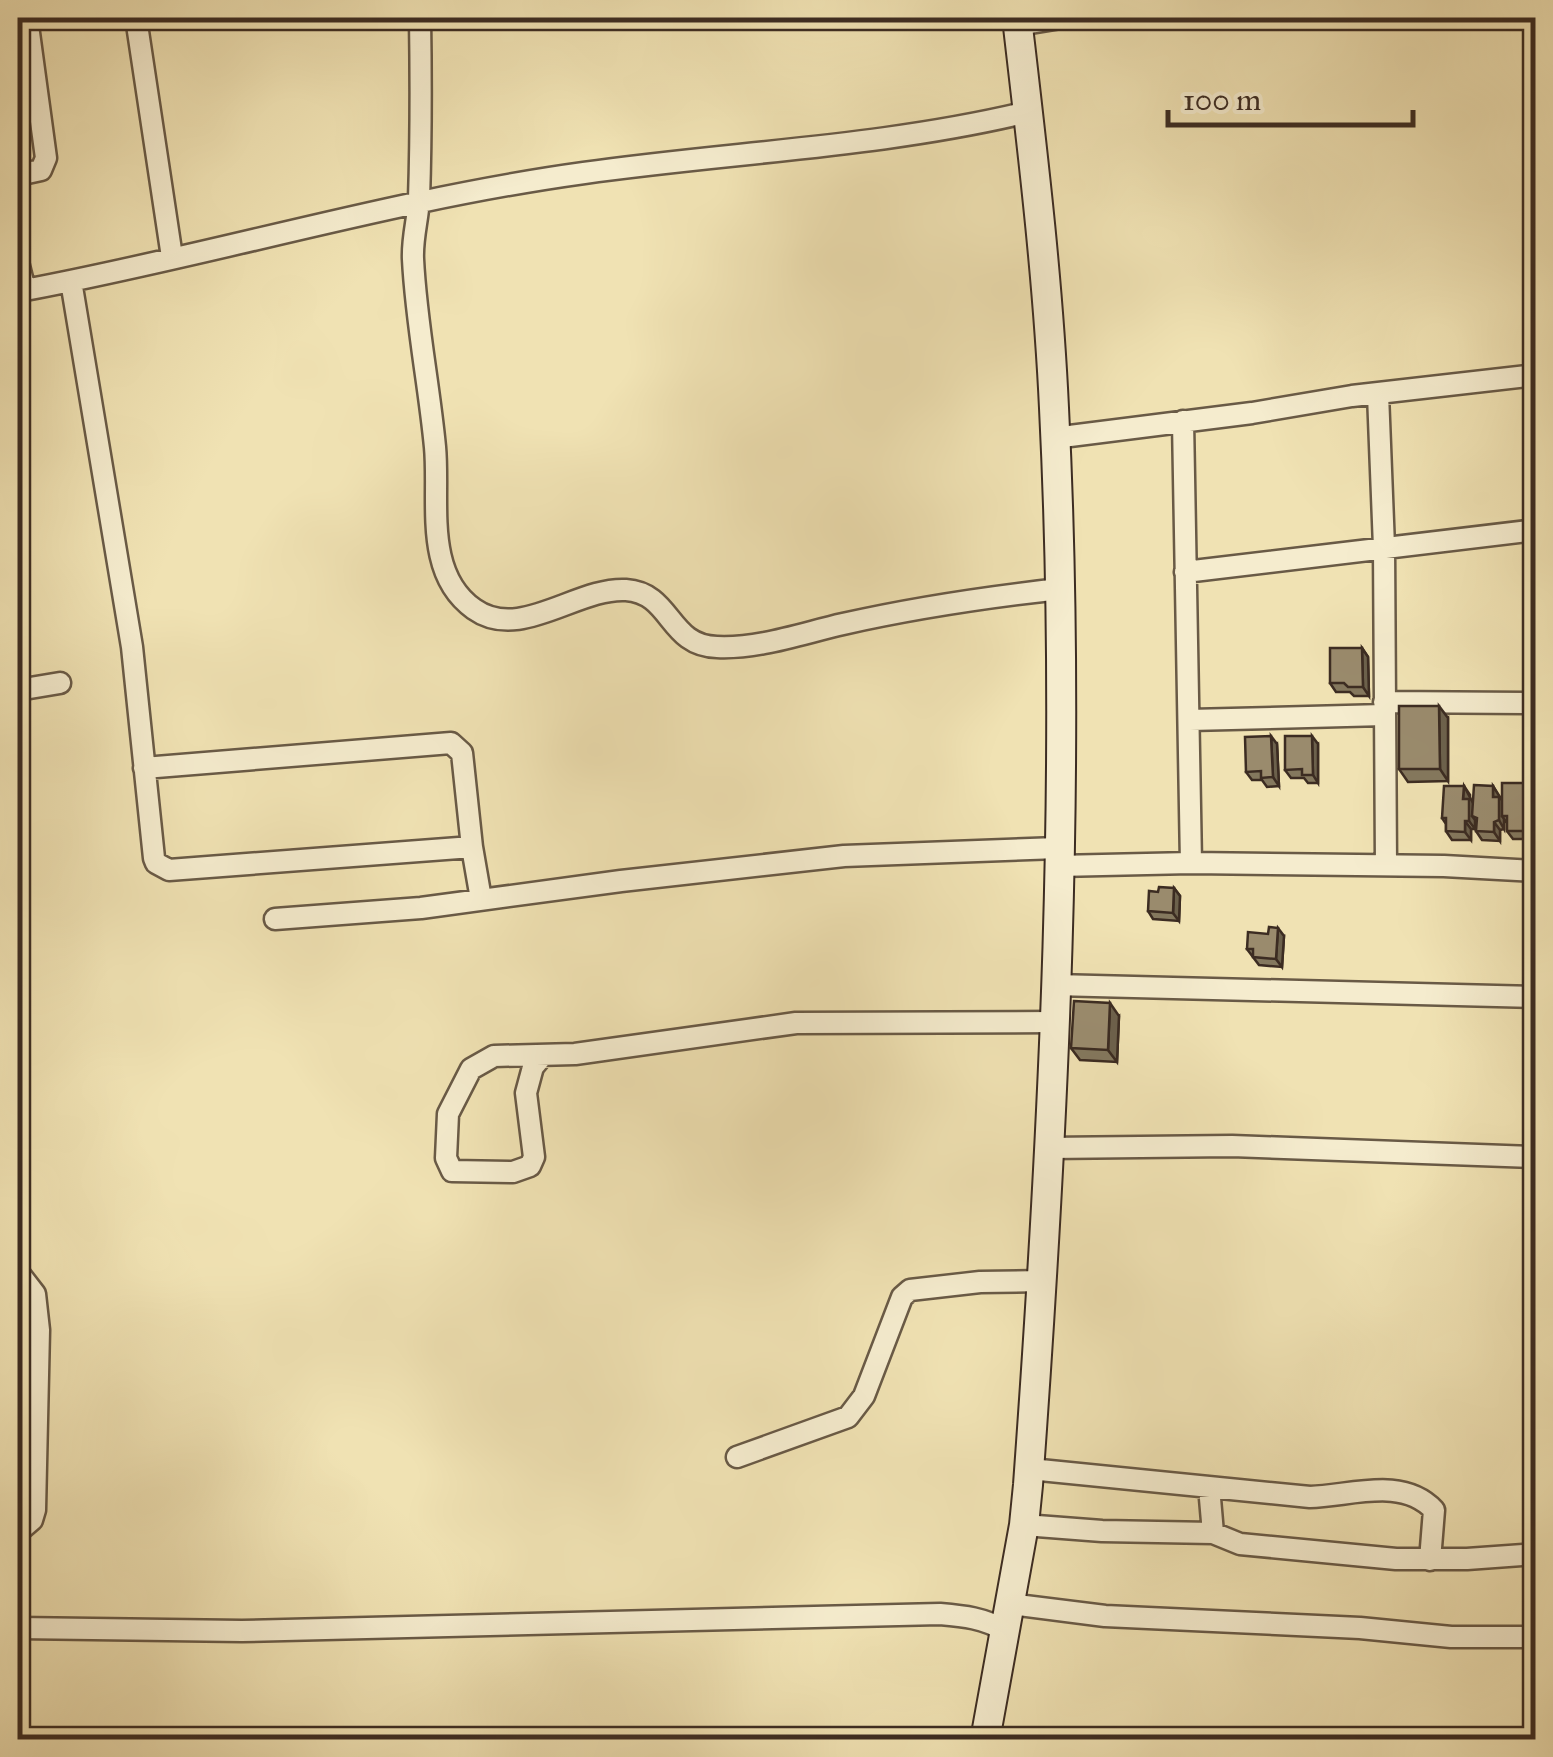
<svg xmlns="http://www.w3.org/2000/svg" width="1553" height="1757" font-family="'IM FELL Great Primer',serif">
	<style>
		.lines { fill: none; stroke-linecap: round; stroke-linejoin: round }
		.minor-casing { stroke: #695a46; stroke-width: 25 }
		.secondary-casing { stroke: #3c2c22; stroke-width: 32 }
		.minor { stroke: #f5ecce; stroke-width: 20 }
		.secondary { stroke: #f5ecce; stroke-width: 28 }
		.wall { fill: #84785e; stroke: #3c2c22; stroke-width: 2.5 }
		.shaded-wall { fill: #6c614c; stroke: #3c2c22; stroke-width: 2.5 }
		.building { fill: #9a8b6d; stroke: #3c2c22; stroke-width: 2.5 }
	</style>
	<rect width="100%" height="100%" fill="#f0e2b3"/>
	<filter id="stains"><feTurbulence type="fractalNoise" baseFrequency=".002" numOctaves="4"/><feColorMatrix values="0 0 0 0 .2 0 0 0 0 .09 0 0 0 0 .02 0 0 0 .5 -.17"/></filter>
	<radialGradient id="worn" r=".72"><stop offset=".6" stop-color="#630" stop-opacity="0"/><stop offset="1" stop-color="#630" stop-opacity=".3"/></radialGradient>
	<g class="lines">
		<defs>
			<path id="minor" d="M 136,18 L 172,257
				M 420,18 C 421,78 421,139 419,199 C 418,219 412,238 413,259 C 416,322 429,384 435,447 C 440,500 423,573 474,609 C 520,642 577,587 626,590 C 672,593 668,646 717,647 C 759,649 803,633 843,624 C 914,608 988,597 1060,589
				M 1018,25 L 1061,18
				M 18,175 L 41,170 L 46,158 L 27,18
				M 18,262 L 25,290 C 212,255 395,199 584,173 C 732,152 883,147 1028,112
				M 71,281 L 132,647 L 154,858 L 156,863 L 169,870 L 472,847 L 462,753 L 451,743 L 144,768
				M 1378,394 L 1384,547 L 1386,865
				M 1183,421 L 1191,863
				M 1054,438 L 1252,413 L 1352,396 L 1536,375
				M 1185,572 L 1536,530
				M 18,690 L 60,683
				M 1384,702 L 1536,703
				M 1190,720 L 1384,715
				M 472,847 L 481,899
				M 1058,866 L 1191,863 L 1444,866 L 1536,871
				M 275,919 L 421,908 L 621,881 L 844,856 L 1058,848
				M 1055,985 L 1536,997
				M 543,1055 L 533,1067 L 526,1093 L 534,1157 L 530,1166 L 513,1172 L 452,1171 L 446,1158 L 448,1114 L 471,1069 L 494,1056 L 575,1054 L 796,1023 L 1054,1022
				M 1049,1148 L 1232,1146 L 1536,1157
				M 18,1272 L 35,1294 L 39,1330 L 35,1510 L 32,1520 L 18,1532
				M 737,1457 L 848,1417 L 864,1396 L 902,1297 L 910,1290 L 980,1282 L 1042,1281
				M 1030,1469 L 1310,1497 C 1350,1496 1402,1476 1434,1510 L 1430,1560
				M 1209,1487 L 1213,1533
				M 1024,1525 L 1102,1531 L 1213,1533 L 1240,1544 L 1396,1559 L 1467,1559 L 1536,1554
				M 1010,1604 L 1105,1616 L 1360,1628 L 1451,1637 L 1536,1637
				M 18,1628 L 242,1631 L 940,1614 C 963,1616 985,1618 1005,1631"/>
			<path id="secondary" d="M 985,1740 L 1024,1525 L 1028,1485 C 1054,1127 1072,767 1054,408 C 1048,278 1032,147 1017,18"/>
		</defs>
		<!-- minor casing -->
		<use href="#minor" class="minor-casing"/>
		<!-- secondary casing -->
		<use href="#secondary" class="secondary-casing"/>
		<!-- minor -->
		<use href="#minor" class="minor"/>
		<!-- secondary -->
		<use href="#secondary" class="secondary"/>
	</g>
	<!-- wall -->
	<path class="wall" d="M 1362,648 L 1368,657 L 1369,696 L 1354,696 L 1350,692 L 1336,692 L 1330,683 Z
		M 1448,718 L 1448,781 L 1408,782 L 1399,769 Z
		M 1277,744 L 1279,786 L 1267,787 L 1262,780 L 1252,780 L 1246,772 Z
		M 1318,744 L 1318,783 L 1308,783 L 1304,778 L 1291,778 L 1285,770 Z
		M 1464,786 L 1470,795 L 1470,799 L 1473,804 L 1493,786 L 1502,802 L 1531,791 L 1531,798 L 1535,804 L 1535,830 L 1531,830 L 1531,839 L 1513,839 L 1507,831 L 1507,823 L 1504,819 L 1504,829 L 1500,830 L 1500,841 L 1482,840 L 1476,831 L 1476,822 L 1475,820 L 1475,829 L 1471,829 L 1471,840 L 1452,840 L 1446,831 L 1446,824 L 1442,818 Z
		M 1174,888 L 1180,896 L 1179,921 L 1153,919 L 1148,911 L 1158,892 Z
		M 1284,936 L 1282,967 L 1259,965 L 1247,949 Z
		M 1119,1016 L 1117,1062 L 1080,1060 L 1071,1048 Z"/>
	<!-- shaded-wall -->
	<path class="shaded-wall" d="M 1362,648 L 1368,657 L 1369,696 L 1363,687 Z
		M 1439,706 L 1448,718 L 1448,781 L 1440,769 Z
		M 1271,736 L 1277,744 L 1279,786 L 1273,777 Z
		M 1312,736 L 1318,744 L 1318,783 L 1313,775 Z
		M 1525,783 L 1531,791 L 1531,798 L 1535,804 L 1535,830 L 1529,822 L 1525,796 Z
		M 1464,786 L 1475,807 L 1472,816 L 1475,820 L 1475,829 L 1469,821 L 1463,799 Z
		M 1493,786 L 1505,805 L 1502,816 L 1504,819 L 1504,829 L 1499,820 L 1493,797 Z
		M 1465,821 L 1471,829 L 1471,840 L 1465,832 Z
		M 1494,822 L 1500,830 L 1500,841 L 1494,832 Z
		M 1525,822 L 1531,830 L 1531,839 L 1526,831 Z
		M 1174,888 L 1180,896 L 1179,921 L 1173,913 Z
		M 1278,928 L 1284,936 L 1282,967 L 1276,959 Z
		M 1110,1003 L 1119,1016 L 1117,1062 L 1108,1050 Z"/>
	<!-- building -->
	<path class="building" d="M 1330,648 L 1362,648 L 1363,687 L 1348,687 L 1344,683 L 1330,683 Z
		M 1399,706 L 1439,706 L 1440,769 L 1399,769 Z
		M 1271,736 L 1273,777 L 1261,778 L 1261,771 L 1246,772 L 1245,737 Z
		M 1285,736 L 1312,736 L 1313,775 L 1302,775 L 1302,769 L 1285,770 Z
		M 1502,783 L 1525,783 L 1525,796 L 1529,796 L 1529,822 L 1525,822 L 1526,831 L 1507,831 L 1507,816 L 1502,816 Z
		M 1474,785 L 1493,786 L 1493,797 L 1499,797 L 1499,820 L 1494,822 L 1494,832 L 1476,831 L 1477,818 L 1472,816 Z
		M 1444,786 L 1464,786 L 1463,799 L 1469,799 L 1469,821 L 1465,821 L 1465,832 L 1446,831 L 1446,818 L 1442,818 Z
		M 1159,887 L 1174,888 L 1173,913 L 1148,911 L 1149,891 L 1158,892 Z
		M 1269,927 L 1278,928 L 1276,959 L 1253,957 L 1253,949 L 1247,949 L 1248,932 L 1268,934 Z
		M 1074,1001 L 1110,1003 L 1108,1050 L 1071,1048 Z"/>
	<!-- margin -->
	<rect width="1553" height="1757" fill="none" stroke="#f0e2b3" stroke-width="60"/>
	<rect x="20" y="20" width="1513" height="1717" fill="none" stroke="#3c2c22" stroke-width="5"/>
	<rect x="30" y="30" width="1493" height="1697" fill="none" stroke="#3c2c22" stroke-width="2.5"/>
	<!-- scale -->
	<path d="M1168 110v15h245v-15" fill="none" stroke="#3c2c22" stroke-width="5"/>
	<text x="1183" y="110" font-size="30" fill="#3c2c22" stroke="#f5ecce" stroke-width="8" paint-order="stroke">100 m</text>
	<rect width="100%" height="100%" filter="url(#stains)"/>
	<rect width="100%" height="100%" fill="url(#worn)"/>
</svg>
